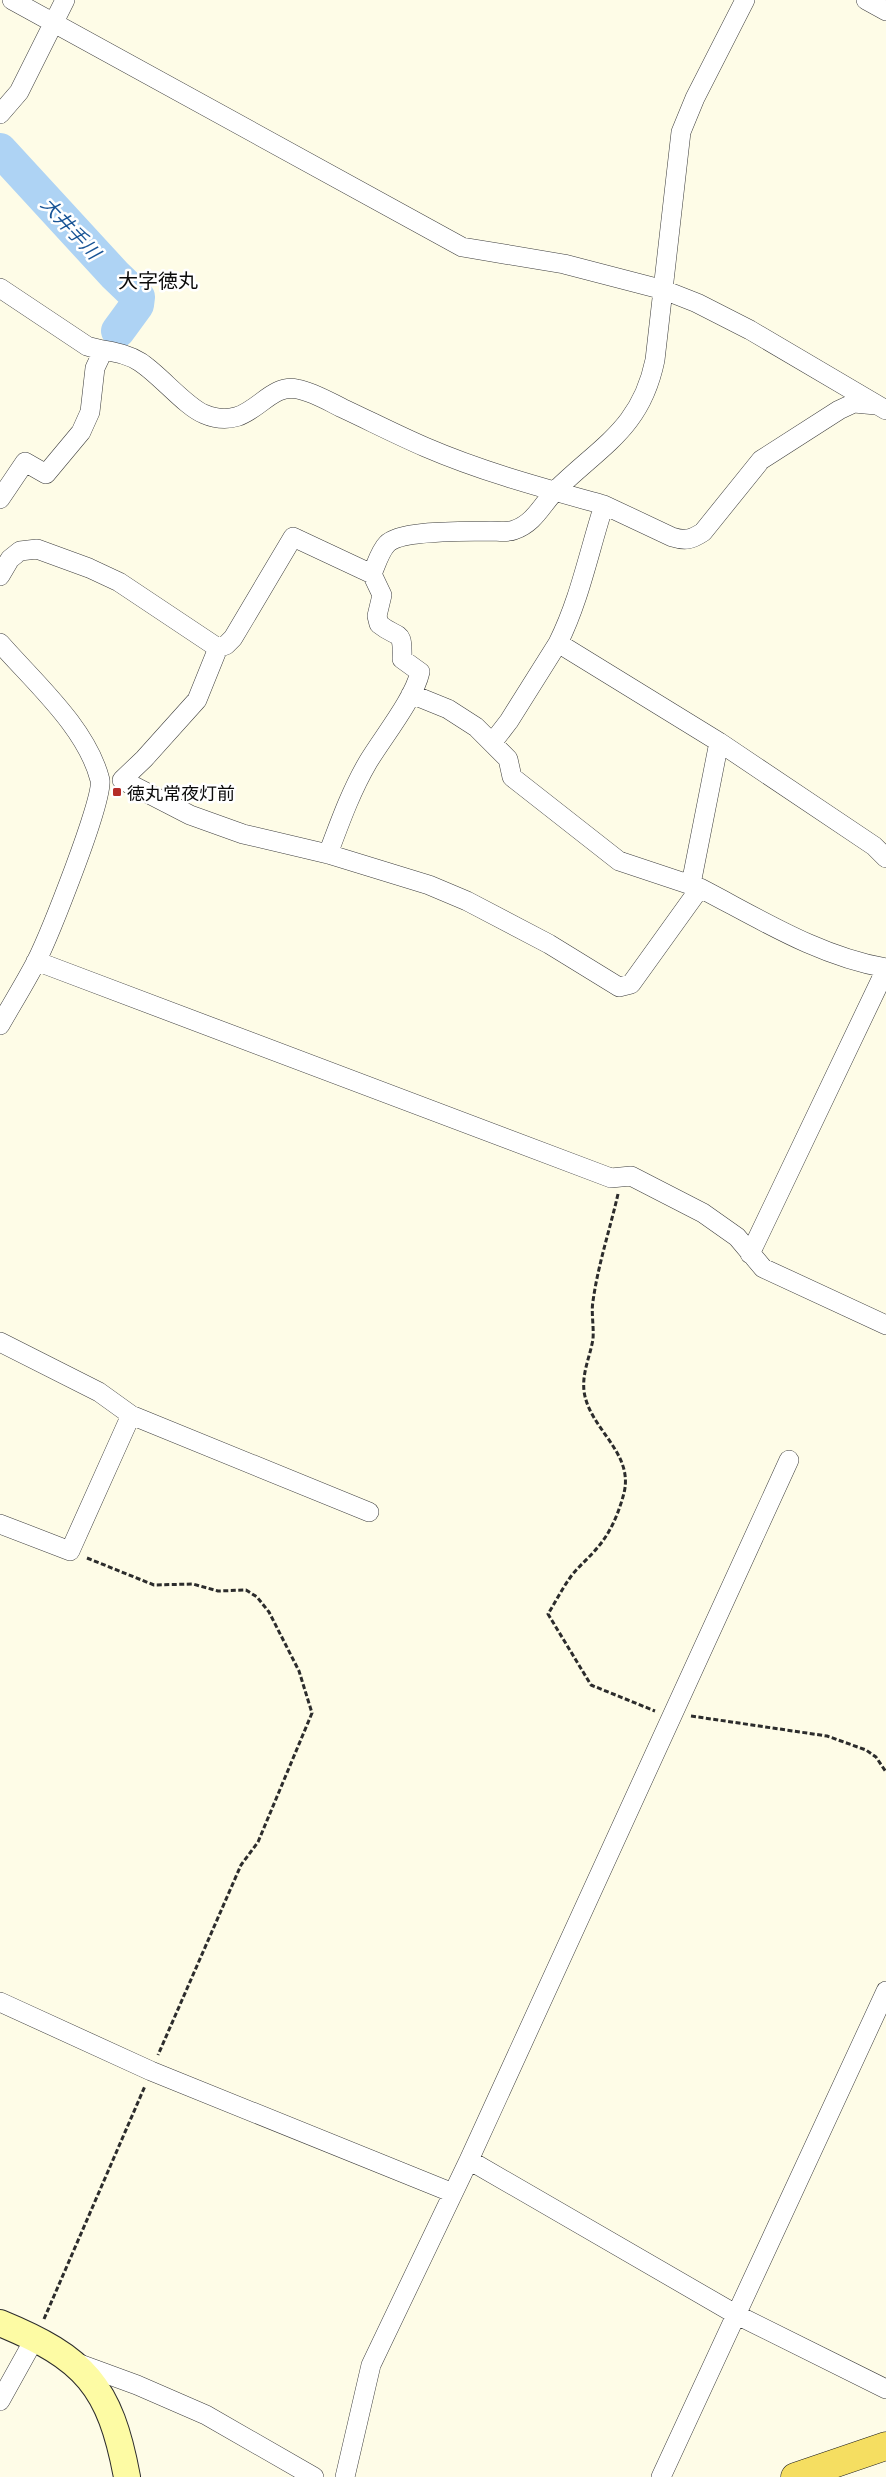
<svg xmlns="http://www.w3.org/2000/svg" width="886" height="2477" font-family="Georgia,'Noto Sans JP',serif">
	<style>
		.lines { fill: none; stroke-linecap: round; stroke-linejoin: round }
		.river { stroke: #aed3f4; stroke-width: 34 }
		.street-casing { stroke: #3d3d3d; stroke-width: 20 }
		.secondary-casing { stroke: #2c2c2c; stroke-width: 28 }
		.primary-casing { stroke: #1b1b1b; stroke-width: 29 }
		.path { stroke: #2c2c2c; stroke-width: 3; stroke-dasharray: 5 2.5; stroke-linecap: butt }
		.street { stroke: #fff; stroke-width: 19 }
		.secondary { stroke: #fdfba4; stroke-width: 26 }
		.primary { stroke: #f5de61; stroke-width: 28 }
		.poi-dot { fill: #b52d27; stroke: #fff; stroke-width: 2 }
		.labels { text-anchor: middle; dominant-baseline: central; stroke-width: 5; stroke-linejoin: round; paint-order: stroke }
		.poi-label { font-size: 18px; fill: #0a0a0a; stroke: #fff; text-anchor: start }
		.water-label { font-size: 19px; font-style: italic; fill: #185496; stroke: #fff }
		.quarter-label { font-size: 20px; fill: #0a0a0a; stroke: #fff }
	</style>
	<rect width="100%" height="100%" fill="#fefce7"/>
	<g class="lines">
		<!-- river -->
		<path class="river" d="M 0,150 L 115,275 L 138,297 L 137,305 L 118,331"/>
		<defs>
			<path id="street" d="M 12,0 L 462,247 L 564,264 L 664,290 L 697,303 L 750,330 L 886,410
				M 745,0 L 695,98 L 681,132 L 655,360 C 641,428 602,445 557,489 C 542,504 535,523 514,530 C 507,533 498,531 491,531 C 470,532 401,529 387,544 C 380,551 376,565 372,574 L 293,537 L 233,638 L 226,645 L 218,648 L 197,700 L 144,759 L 122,780 L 190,815 L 243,834 L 328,854 L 429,885 L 467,901 L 549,944 L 619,987 L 631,984 L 700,888 C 760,919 818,956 886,968
				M 866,0 L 886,11
				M 0,114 L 19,92 L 65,0
				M 0,288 L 87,346 C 105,352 123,351 140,362 C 159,374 186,407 204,414 C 251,434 264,382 297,389 C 313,392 328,401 342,408 C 370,421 397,435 425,447 C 483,472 543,488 604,505 C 589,551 580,599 558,643 L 719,742 L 874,846 L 886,858
				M 0,499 L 25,462 L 46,474 L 81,432 L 90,412 L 95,368 L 103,351
				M 604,505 L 672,537 C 685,541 691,540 703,532 L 761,460 L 839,410 L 854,403 L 876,405
				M 0,576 L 10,559 L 20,551 L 37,549 L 89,568 L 119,582 L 218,648
				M 0,643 C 34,682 87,728 100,780 C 104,800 48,938 36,962 C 25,983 12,1004 0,1025
				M 411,694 L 448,709 L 476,727 L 508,759 L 512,777 L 619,861 L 700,888
				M 492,743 L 509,721 L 558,643
				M 328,854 C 340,822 351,791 368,762 C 383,737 414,699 420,672 L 402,659 C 403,628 399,640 379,624 L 377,616 L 382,595 L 372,574
				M 691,884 L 719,742
				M 36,961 L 611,1178 L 631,1176 L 703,1213 L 737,1237 L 763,1268 L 886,1325
				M 750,1254 L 886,969
				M 0,1342 L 99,1392 L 131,1415 L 70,1551 L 0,1524
				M 131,1415 L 369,1512
				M 0,2002 L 151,2071 L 453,2193
				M 469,2160 L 737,2315 L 886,2389
				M 77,2363 L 137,2385 L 206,2415 L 314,2477
				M 0,2401 L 35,2338
				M 345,2477 L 371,2365 L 469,2160 L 789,1460
				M 661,2477 L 886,1991"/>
			<path id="secondary" d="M 0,2323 C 85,2358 110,2386 127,2477"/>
			<path id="primary" d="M 795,2477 L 886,2446"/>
		</defs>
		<!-- street casing -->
		<use href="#street" class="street-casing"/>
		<!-- secondary casing -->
		<use href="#secondary" class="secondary-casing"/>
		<!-- primary casing -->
		<use href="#primary" class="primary-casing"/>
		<!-- path -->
		<path class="path" d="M 618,1194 C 610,1229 598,1265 593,1301 C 591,1313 594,1326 593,1339 C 590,1357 582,1372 584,1391 C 589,1429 634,1452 624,1493 C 619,1512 611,1532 598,1547 C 590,1557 580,1565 572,1575 C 563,1587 556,1601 548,1614 L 591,1685 L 655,1711
			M 87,1558 L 154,1585 L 193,1584 L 218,1591 L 246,1590 L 257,1597 L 269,1612 L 299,1671 L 312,1713 L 258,1842 L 241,1865 L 158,2055
			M 691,1716 L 827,1736 L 866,1750 L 876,1757 L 886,1772
			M 44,2319 L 145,2086"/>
		<!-- street -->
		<use href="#street" class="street"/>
		<!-- secondary -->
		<use href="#secondary" class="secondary"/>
		<!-- primary -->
		<use href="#primary" class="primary"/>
	</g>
	<!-- markers -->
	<rect class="poi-dot" x="112" y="787" width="10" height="10" rx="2.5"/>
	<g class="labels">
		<!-- poi labels -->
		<g class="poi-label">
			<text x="127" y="792">徳丸常夜灯前</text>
		</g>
		<!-- water labels -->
		<g class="water-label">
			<text transform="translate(72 227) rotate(47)">大井手川</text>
		</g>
		<!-- quarter labels -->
		<g class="quarter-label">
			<text x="158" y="279">大字徳丸</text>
		</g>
	</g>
</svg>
